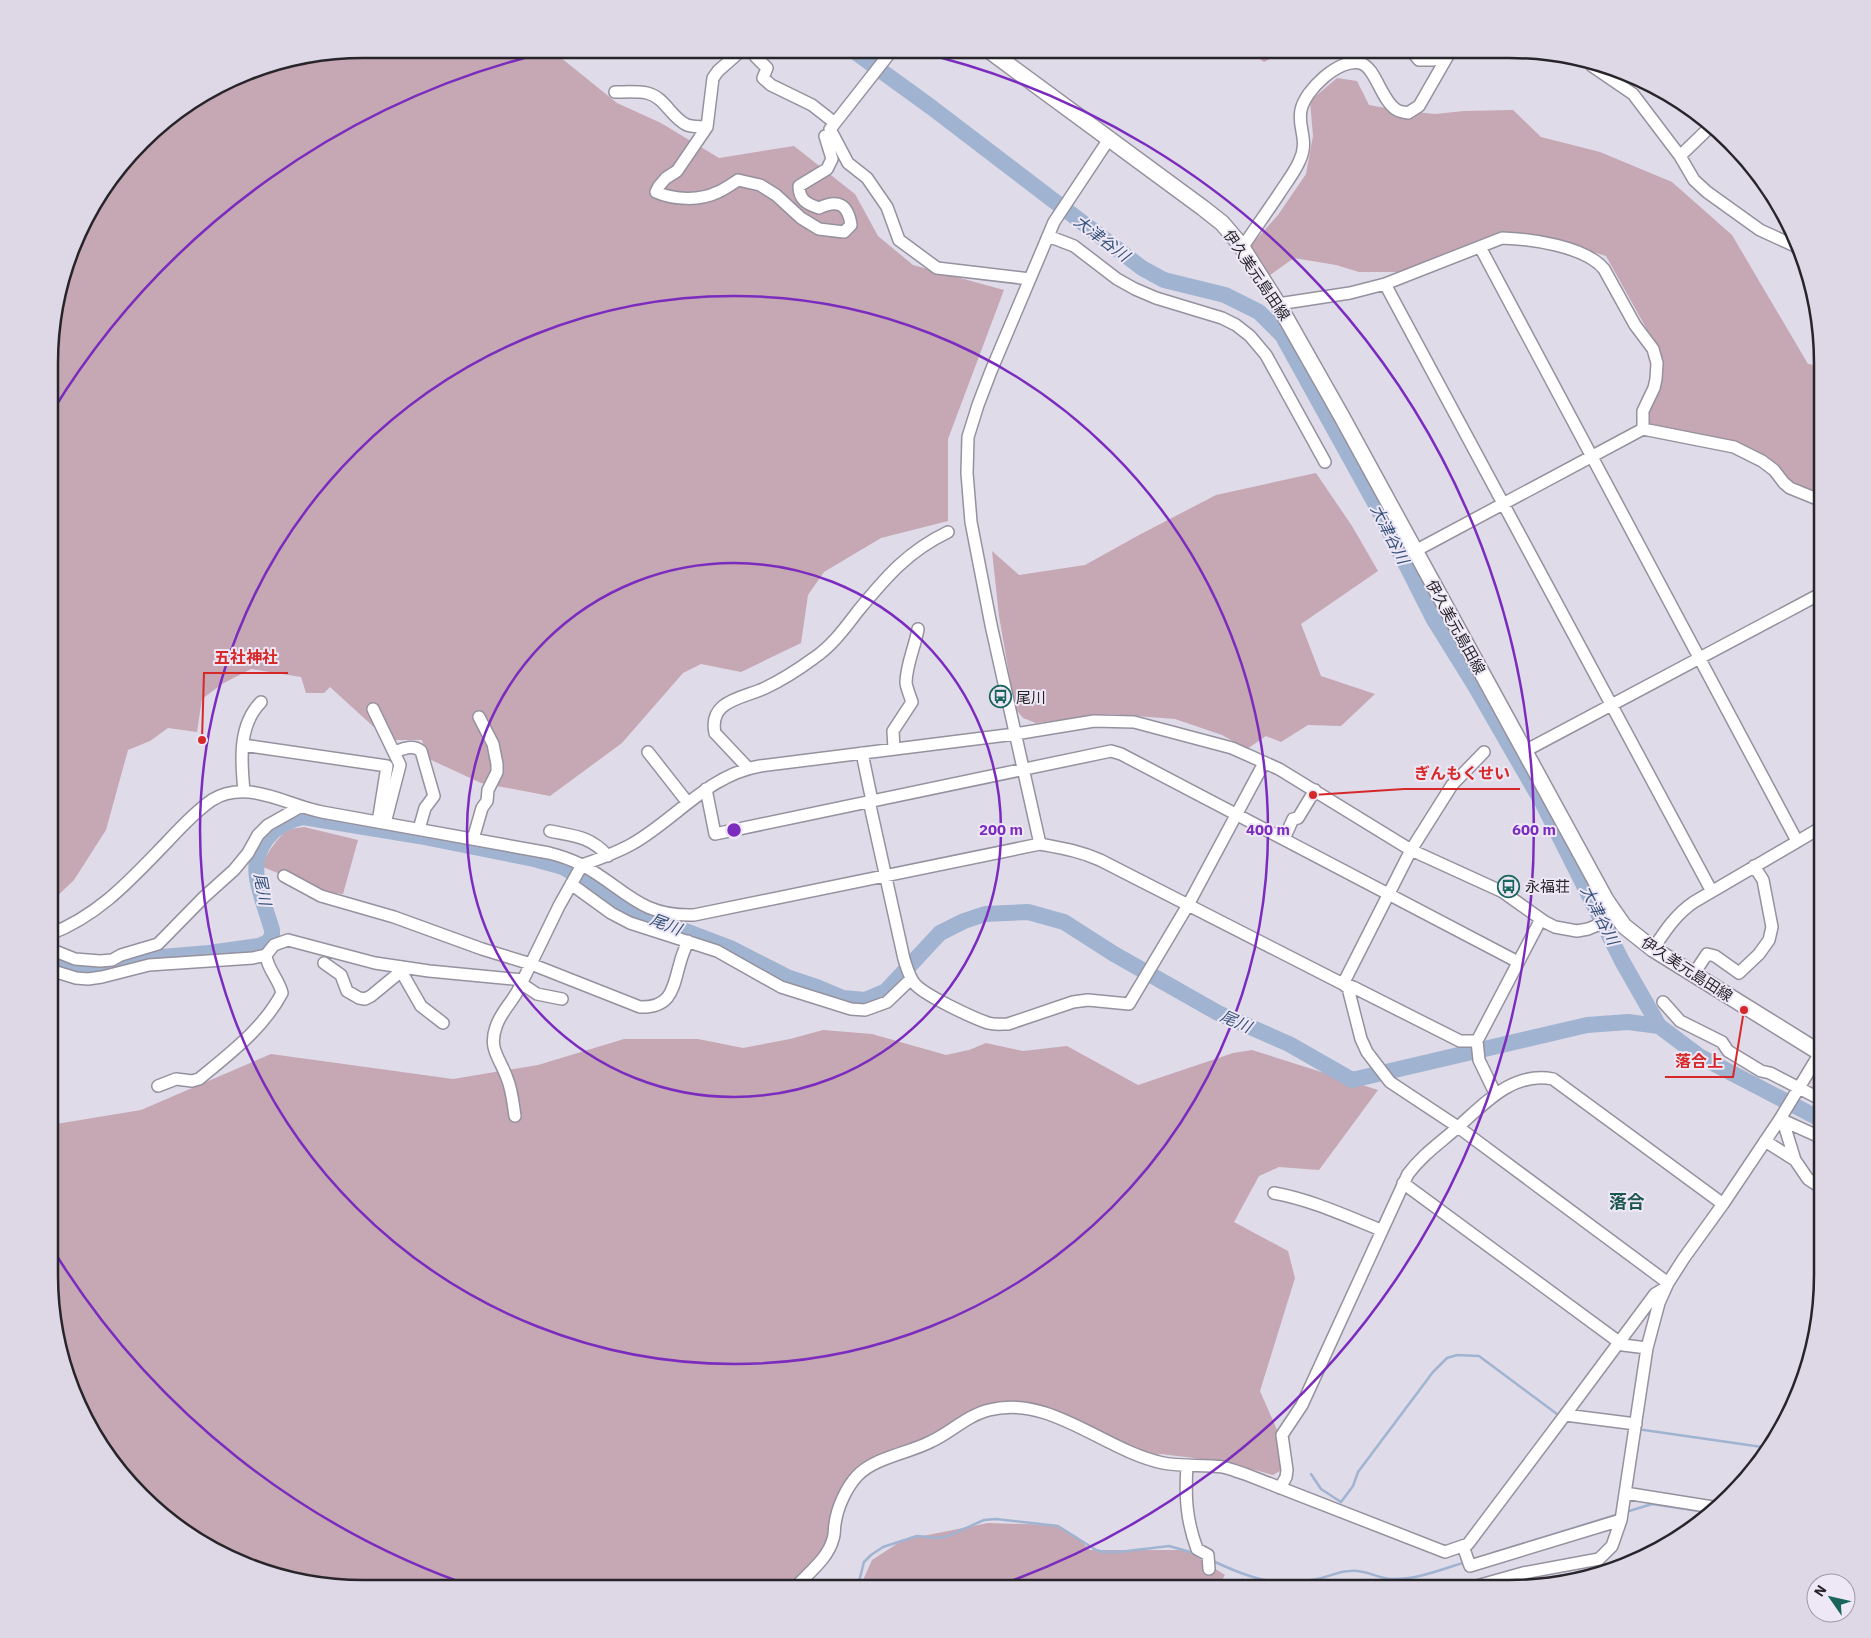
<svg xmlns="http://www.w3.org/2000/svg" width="1871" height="1638" font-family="'IBM Plex Sans','Noto Sans JP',sans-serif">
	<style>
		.green { fill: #c6a7b4 }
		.water { fill: #a0b4d1 }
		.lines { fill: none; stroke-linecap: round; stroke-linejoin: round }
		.stream { stroke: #a0b4d1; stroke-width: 2.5 }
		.river { stroke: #a0b4d1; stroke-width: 16 }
		.minor-casing { stroke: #96919e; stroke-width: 14 }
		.major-casing { stroke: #96919e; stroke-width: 18 }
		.minor { stroke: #fff; stroke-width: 11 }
		.major { stroke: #fff; stroke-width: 15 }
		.ring { fill: none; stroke: #7b2cbf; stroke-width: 2.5 }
		.labels { text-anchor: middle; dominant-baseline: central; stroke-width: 4; stroke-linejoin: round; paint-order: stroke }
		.street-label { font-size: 15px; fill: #27252a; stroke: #eee8f6 }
		.poi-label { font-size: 15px; fill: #27252a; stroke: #eee8f6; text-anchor: start }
		.water-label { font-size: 16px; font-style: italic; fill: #34527b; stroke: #eee8f6 }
		.quarter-label { font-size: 18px; font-weight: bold; fill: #1d5651; stroke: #eee8f6 }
		.rim { fill: none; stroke: #27252a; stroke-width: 2.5 }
		.centre { fill: #7b2cbf; stroke: #eee8f6; stroke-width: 2.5 }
		.ring-label { font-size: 15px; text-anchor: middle; font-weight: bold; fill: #7b2cbf; stroke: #eee8f6; stroke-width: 4; stroke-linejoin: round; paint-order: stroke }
		.leader { fill: none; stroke: #d62828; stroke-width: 2 }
		.callout-dot { fill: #d62828; stroke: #eee8f6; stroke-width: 2 }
		.callout-label { font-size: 16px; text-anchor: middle; font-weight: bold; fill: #d62828; stroke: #eee8f6; stroke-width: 4; stroke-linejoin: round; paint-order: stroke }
	</style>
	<rect width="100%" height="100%" fill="#e0dbe9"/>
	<!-- green -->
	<path class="green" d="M 362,49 L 550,49 L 617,103 L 661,123 L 719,158 L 794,146 L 855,194 L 878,236 L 913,265 L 1004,290 L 948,439 L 948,521 L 881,538 L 824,572 L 808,595 L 801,643 L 741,672 L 701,664 L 683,673 L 622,743 L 550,796 L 481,783 L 427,758 L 422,740 L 388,740 L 330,687 L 324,693 L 306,693 L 301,677 L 251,669 L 222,684 L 202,699 L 197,732 L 168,728 L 150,741 L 128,750 L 106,830 L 74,880 L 50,903 L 51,321 L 91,206 L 156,126 L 261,65 Z
		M 1246,49 L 1284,49 L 1283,52 L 1264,62 Z
		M 1337,78 L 1357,81 L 1369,105 L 1397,110 L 1435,114 L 1464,111 L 1513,110 L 1541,137 L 1600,152 L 1672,182 L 1732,235 L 1808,364 L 1822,366 L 1822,494 L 1786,480 L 1725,440 L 1648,428 L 1648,410 L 1655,344 L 1606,256 L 1567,244 L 1501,231 L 1398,272 L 1359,272 L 1336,265 L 1294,258 L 1270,275 L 1251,245 L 1278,215 L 1306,174 L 1313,136 L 1310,101 Z
		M 1316,473 L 1352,526 L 1378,571 L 1301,624 L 1321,676 L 1375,694 L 1341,726 L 1308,725 L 1281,742 L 1266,736 L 1247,749 L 1222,735 L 1175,719 L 1109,714 L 1036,723 L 1023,718 L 1015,708 L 999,616 L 992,551 L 1019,575 L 1085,565 L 1139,535 L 1216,495 Z
		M 304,827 L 358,840 L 343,894 L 321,891 L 263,867 C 263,857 281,832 291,829 C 295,828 300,828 304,827 Z
		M 823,1030 L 872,1034 L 946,1055 L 969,1050 L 986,1043 L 1023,1051 L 1067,1046 L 1138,1085 L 1233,1053 L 1252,1050 L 1378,1090 L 1319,1170 L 1279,1167 L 1259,1176 L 1234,1222 L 1288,1251 L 1295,1278 L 1260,1391 L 1292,1464 L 1273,1475 L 1226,1462 L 1161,1454 L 1133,1459 L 1104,1440 L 1016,1401 L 956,1422 L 876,1461 L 841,1490 L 825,1549 L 793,1589 L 362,1589 L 301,1583 L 224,1557 L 127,1483 L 73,1396 L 49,1296 L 50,1125 L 141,1110 L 271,1054 L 453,1079 L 538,1065 L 624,1039 L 698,1039 L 743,1048 L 790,1039 Z
		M 988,1523 L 1053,1525 L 1076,1536 L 1090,1550 L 1186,1550 L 1225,1575 L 1217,1589 L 859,1589 L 872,1560 L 903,1540 Z"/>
	<!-- water -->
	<path class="water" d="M 1571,1577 L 1573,1578 L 1529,1589 L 1506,1589 L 1544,1580 Z"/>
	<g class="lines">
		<!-- stream -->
		<path class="stream" d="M 1637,1429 L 1769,1448
			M 1311,1474 L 1321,1489 L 1341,1502 L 1353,1486 L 1358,1472 L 1433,1372 L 1447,1358 L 1457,1355 L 1479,1356 L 1561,1417
			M 1626,1512 L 1652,1504 L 1713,1513
			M 1493,1553 L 1619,1514
			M 1213,1561 C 1249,1578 1277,1588 1317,1579 C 1328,1577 1339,1571 1350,1571 C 1364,1569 1377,1578 1391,1579 C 1417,1580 1442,1569 1466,1562
			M 857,1589 L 864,1562 L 871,1555 L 883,1547 L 917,1536 L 937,1538 L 948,1536 L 984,1520 L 996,1519 L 1058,1526 L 1096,1550 L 1104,1552 L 1119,1552 L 1169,1546 L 1194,1553"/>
		<!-- river -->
		<path class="river" d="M 851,49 L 931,107 L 1142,268 L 1164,280 L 1225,295 L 1259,312 L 1282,335 L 1376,505 L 1433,618 L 1474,684 L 1542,802 L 1622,961 L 1659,1026 L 1699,1056 L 1822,1120
			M 50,958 L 73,967 L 88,971 L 110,967 L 138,959 L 209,953 L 259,946 L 268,942 L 272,936 L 272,930 C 267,913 260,895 257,878 C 252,847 274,823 303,817 L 419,836 L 534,859 L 563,867 L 582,878 L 622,907 L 730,948 L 787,977 L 817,987 L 843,998 L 865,1000 L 886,991 L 940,933 L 964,921 L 985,914 L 1028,912 L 1064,922 L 1114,954 L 1218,1013 L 1289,1044 L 1352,1080 L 1587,1025 L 1628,1022 L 1659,1026"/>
		<defs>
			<path id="minor" d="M 743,49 L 718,71 L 713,78 L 707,127 L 677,171 L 666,178 L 659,186 L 656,192 C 674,200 700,201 718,192 C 725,189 732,184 738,180 L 760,185 L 776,195 L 801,218 L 819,229 L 844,232 L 851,225 C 848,204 838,199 819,208 C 807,204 799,200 799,186 L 827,169 L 832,159 L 825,136
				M 751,49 L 756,57 L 767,68 L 763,78 L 771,85 L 812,105 L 835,123
				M 1410,49 L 1419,60 L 1433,60 L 1450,52 L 1492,49
				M 1592,66 L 1633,94 L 1680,156 L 1694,180 L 1707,192 L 1760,230 L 1795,246 L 1800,251
				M 615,92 C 625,92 637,91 647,93 C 665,97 671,118 687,125 C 693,127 700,127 707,127
				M 831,128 L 893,49
				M 830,129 L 848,163 L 867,178 L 887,207 L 899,240 L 937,268 L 1030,279
				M 1680,156 L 1709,128
				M 1048,236 L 1074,246 L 1117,279 L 1135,289 L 1156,298 L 1222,318 L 1236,325 L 1250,336 L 1266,355 L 1325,462
				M 1480,247 L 1797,841
				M 1242,248 C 1254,230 1267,212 1279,194 C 1286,183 1294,173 1299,162 C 1310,140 1297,128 1301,110 C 1305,90 1339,58 1360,63 C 1376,67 1381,101 1397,110 C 1400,112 1404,112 1408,113 L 1419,106 L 1450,52
				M 1385,284 L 1711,890
				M 1278,304 L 1350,293 L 1385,284 L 1502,238 C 1531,239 1585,246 1604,269 L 1635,325 L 1653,349 L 1657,363 L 1656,379 L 1654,388 L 1643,411 L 1643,429 L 1734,447 L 1762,461 L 1774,470 L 1784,483 L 1790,488 L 1822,501
				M 1415,551 L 1643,429
				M 373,709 L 400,765 L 385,823
				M 243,745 L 387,766 L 378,822
				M 894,749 L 893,731 L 912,702 C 910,696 907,689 906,683 C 906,665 915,647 918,629
				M 1525,751 L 1822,593
				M 394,752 C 403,749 413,744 421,751 L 434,796 L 425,808 L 419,829
				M 648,752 L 688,803
				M 862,753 L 872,801
				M 748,768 L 715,733 C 708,700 744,698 765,688 C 782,680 799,669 814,658 C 832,646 845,628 858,611 C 886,577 908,551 948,532
				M 706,789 L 715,834 L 1111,751 L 1121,754 L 1518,962
				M 244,791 C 241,761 238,725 261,702
				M 869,801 L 904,959 C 907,968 909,977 915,984 C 924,995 973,1018 988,1023 C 995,1025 1001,1024 1008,1024 L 1073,1002 L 1088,1000 L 1129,1004 L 1188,905 L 1264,763
				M 550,831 C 574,836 590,836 608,856
				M 473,839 L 482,808 L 487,801 L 488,790 L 497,772 L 497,764 L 493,744 L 479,717
				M 1284,839 L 1293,819 L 1298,818 L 1315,790
				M 1040,844 C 1061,848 1080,851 1100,860 L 1343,984 L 1348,988 L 1361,1039 L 1367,1052 L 1390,1082 L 1458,1127 L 1668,1283
				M 284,876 L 321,896 L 394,917 L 482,949 L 531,964 L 640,1007 C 673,1008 673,986 680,963 C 682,955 685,948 688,941
				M 571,884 L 611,913 L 630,923 L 717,951 L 781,987 L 851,1009 L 865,1010 L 887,1002 L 911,979
				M 50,934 C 100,915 132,878 168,841 C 181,827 196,811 212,800 C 223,793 236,791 249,792 C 273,794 297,807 322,812 C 397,826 473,839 549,853 C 561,856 572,860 582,865 C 625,888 639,917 694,915 L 1040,844 L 991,625 L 971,522 L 967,473 L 968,437 L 978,405 L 991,371 L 1054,222 L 1109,139
				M 50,949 L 75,959 L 100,961 L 112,960 L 121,955 L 158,944 L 204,897 L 234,870 L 248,853 L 258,835 L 268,825 L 300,807
				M 1653,949 C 1665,931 1676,914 1694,902 L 1822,827
				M 324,963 L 341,975 L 347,991 L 359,998 L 365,999 L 371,996 L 405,968
				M 50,970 L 76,978 L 88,979 L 102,977 L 149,965 L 253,958 L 266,955 L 274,945 L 288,940 L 375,963 L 429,971 L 523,980 L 559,906 L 582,865 C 599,859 616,853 632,844 C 676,819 708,775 760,766 L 1015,734 L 1094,721 L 1134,722 L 1232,748 L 1279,769 L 1411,850 L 1503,892 L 1545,922 L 1555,927 L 1577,931 L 1588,929 L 1617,917
				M 401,971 L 421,1006 L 443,1023
				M 1693,975 L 1707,954 L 1715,956 L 1739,973 L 1759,954 L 1769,940 L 1772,927 L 1763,880 L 1754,866
				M 522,984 L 537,994 L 562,999
				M 1663,1002 L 1680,1021 L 1722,1042 L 1728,1051 L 1761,1071 L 1770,1073 L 1822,1100
				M 1477,1041 L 1460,1041 L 1353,987 L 1343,984 L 1411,850 L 1452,785 L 1484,752
				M 158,1086 L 176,1079 L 192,1081 L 199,1079 C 229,1054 263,1029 282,993 C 279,979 267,969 266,955
				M 1495,1093 L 1479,1060 L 1477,1041 L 1541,919
				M 515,1116 C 513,1103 512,1090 507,1078 C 500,1058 488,1049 496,1027 C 501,1010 517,998 523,980
				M 1780,1119 L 1822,1138
				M 1783,1121 L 1795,1160
				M 1765,1141 L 1795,1160 L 1808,1179 L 1822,1188
				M 1403,1183 L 1623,1345 L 1647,1348
				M 1274,1193 C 1312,1200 1346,1216 1381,1230
				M 1565,1415 L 1655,1294 L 1665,1288
				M 1187,1465 C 1185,1496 1186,1519 1197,1549 L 1208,1555 L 1209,1569
				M 1280,1488 L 1286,1477 L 1287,1470 L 1282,1435 L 1302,1405 L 1408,1174 C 1423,1154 1440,1143 1458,1127 C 1485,1103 1513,1071 1553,1079 L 1723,1204
				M 1625,1493 L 1719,1508
				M 1463,1546 L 1470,1566 L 1621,1520
				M 794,1589 C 807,1574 828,1559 833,1539 C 835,1534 834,1528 835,1524 C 837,1508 846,1488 857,1476 C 875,1457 910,1453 932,1441 C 951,1432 968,1415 989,1410 C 1050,1394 1105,1451 1163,1463 C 1183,1467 1204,1464 1223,1467 C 1231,1469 1238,1472 1245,1474 L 1445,1552 L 1468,1544 L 1565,1415 L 1636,1424
				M 1466,1589 L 1523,1573 L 1599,1559 L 1612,1546 L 1621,1520 L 1647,1348 L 1659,1303 L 1668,1283 L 1684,1258 L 1723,1204 L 1780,1119 L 1820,1053"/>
			<path id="major" d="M 987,49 L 1203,208 L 1222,223 L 1240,244 L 1278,304 L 1342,417 L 1606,900 L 1624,926 L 1653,949 L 1822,1054"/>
		</defs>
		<!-- minor casing -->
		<use href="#minor" class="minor-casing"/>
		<!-- major casing -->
		<use href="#major" class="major-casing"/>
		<!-- minor -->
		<use href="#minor" class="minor"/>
		<!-- major -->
		<use href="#major" class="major"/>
	</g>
	<!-- distance rings -->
	<g class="ring">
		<circle cx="734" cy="830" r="267"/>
		<circle cx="734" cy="830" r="534"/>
		<path d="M480 1589A800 800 0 0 1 52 1248M52 412A800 800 0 0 1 561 49M914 51A800 800 0 0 1 988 1589"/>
	</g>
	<!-- icons -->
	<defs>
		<symbol id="bus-ring" viewBox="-11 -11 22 22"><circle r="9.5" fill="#eee8f6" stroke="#19655e" stroke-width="1.5"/><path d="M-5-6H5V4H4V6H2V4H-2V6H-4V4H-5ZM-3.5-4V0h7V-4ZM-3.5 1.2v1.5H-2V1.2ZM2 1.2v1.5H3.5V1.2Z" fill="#19655e"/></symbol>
	</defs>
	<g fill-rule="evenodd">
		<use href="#bus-ring" x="988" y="684" width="25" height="25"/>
		<use href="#bus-ring" x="1496" y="874" width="25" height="25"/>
	</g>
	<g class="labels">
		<!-- street labels -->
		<g class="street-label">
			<text transform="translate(1257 275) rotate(56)">伊久美元島田線</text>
			<text transform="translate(1456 627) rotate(61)">伊久美元島田線</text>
			<text transform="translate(1687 969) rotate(33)">伊久美元島田線</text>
		</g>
		<!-- poi labels -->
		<g class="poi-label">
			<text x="1016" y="697">尾川</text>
			<text x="1525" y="886">永福荘</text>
		</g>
		<!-- water labels -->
		<g class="water-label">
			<text transform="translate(1102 238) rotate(37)">大津谷川</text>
			<text transform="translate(1390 534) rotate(63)">大津谷川</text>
			<text transform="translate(263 889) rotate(79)">尾川</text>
			<text transform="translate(1600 915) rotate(63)">大津谷川</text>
			<text transform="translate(666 924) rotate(21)">尾川</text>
			<text transform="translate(1236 1021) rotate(24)">尾川</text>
		</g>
		<!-- quarter labels -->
		<g class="quarter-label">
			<text x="1627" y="1201">落合</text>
		</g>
	</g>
	<!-- crop -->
	<path d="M0 0H1871V1638H0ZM363 58H1509A305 305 0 0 1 1814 363V1275A305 305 0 0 1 1509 1580H363A305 305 0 0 1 58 1275V363A305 305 0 0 1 363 58Z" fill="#ded8e6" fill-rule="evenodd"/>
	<path class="rim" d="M363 58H1509A305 305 0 0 1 1814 363V1275A305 305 0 0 1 1509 1580H363A305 305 0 0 1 58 1275V363A305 305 0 0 1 363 58Z"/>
	<circle cx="734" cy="830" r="8" class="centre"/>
	<g class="ring-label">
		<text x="1001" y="835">200 m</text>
		<text x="1268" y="835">400 m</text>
		<text x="1534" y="835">600 m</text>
	</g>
	<!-- callouts -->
	<path class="leader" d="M202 740L204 673H288M1313 795L1404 789H1520M1744 1010L1733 1077H1665"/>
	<g class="callout-dot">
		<circle cx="202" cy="740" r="5"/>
		<circle cx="1313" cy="795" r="5"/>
		<circle cx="1744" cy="1010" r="5"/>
	</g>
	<g class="callout-label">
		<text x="246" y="663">五社神社</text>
		<text x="1462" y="779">ぎんもくせい</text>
		<text x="1699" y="1067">落合上</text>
	</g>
	<!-- north arrow -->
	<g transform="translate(1831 1598) rotate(304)"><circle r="24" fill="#eee8f6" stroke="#9e9aa4"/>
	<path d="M0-4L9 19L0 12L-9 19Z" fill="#19655e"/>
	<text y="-8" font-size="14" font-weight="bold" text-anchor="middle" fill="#27252a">N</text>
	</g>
</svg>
